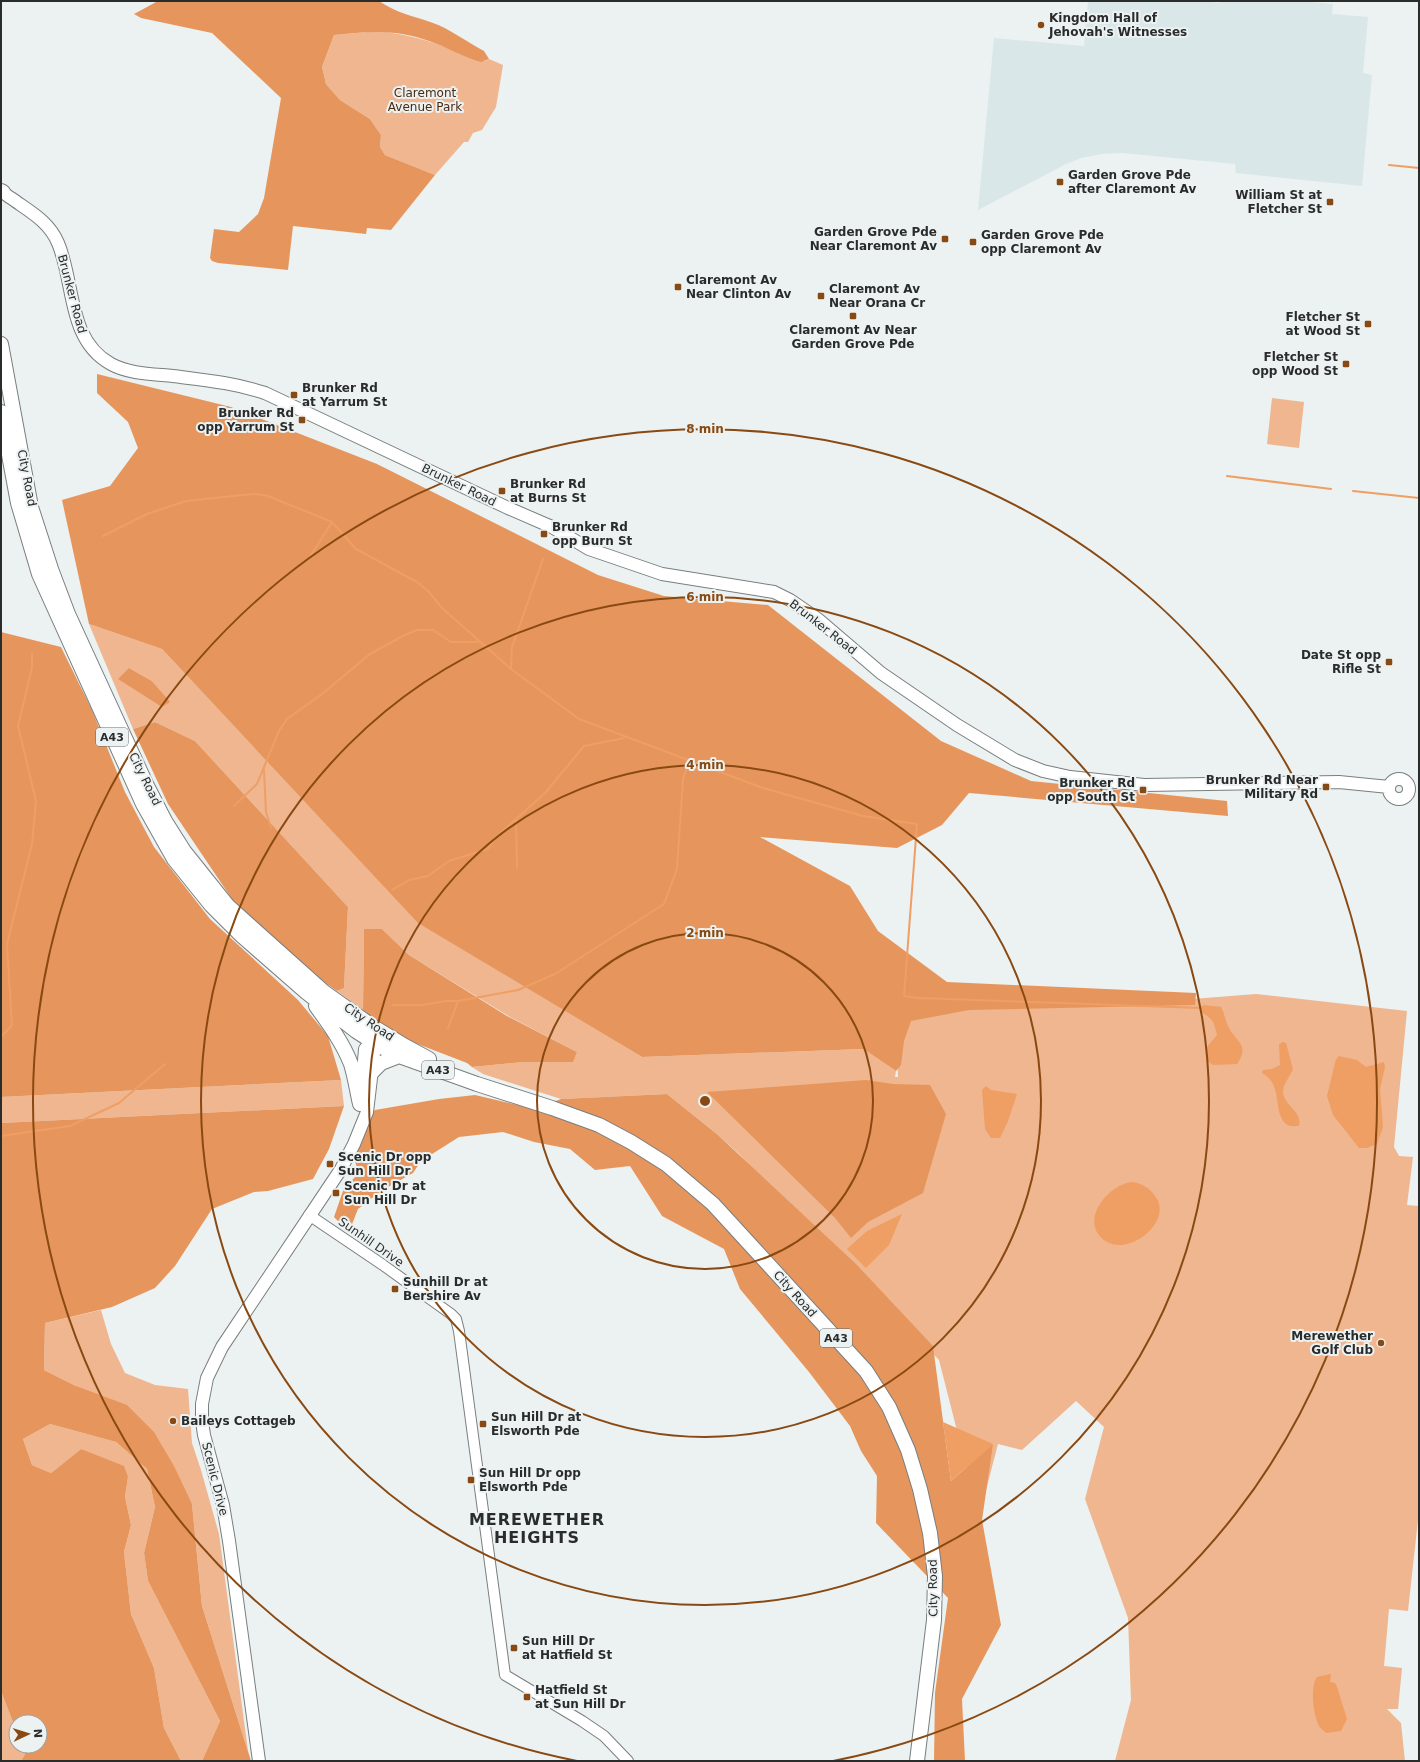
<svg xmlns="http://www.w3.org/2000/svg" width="1420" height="1762" font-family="'DejaVu Sans',sans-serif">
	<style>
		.built { fill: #d9e7e9 }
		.green { fill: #efb690; fill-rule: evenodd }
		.forest { fill: #e6965c }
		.water { fill: #ef9e64 }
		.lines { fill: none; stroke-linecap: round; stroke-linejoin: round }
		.stream { stroke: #ef9e64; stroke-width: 2 }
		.minor-casing { stroke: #797e7f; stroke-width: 12 }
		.major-casing { stroke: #797e7f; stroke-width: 14 }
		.highway-casing { stroke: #797e7f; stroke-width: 16 }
		.minor { stroke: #fff; stroke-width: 10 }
		.major { stroke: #fff; stroke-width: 12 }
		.highway { stroke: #fff; stroke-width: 14 }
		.ring { fill: none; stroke: #894912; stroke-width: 2 }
		.poi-dot { fill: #894912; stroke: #ecf1f1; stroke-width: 1.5 }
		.labels { text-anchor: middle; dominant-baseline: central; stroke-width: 4; stroke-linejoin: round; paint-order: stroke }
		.shield { fill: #ecf1f1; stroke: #646767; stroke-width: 1 }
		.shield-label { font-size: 11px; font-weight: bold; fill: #2a2c2c }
		.poi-label { font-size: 12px; font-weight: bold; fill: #2a2c2c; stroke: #ecf1f1; text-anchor: start }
		.park-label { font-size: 12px; fill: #4a2a11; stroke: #ecf1f1 }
		.street-label { font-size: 12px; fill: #2a2c2c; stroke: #ecf1f1 }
		.district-label { font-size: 16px; font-weight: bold; letter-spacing: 1px; fill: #2a2c2c; stroke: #ecf1f1 }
		.centre { fill: #894912; stroke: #ecf1f1; stroke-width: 2 }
		.ring-label { font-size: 12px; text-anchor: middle; font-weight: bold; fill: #894912; stroke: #ecf1f1; stroke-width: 4; stroke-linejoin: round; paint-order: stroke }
	</style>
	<rect width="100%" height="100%" fill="#ecf1f1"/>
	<!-- built -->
	<path class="built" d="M 1088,1 L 1201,1 L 1220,3 L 1220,1 L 1299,1 L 1333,4 L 1332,14 L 1368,17 L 1363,73 L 1372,75 L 1362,186 L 1236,173 L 1235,164 L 1122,153 L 1102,154 L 1081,158 L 1066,164 L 978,210 L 994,38 L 1084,46 Z"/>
	<!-- green -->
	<path class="green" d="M 379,31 C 411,35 440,43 469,57 C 475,60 483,63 489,59 L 503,65 L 496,107 L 482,130 L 473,133 L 468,142 L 464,142 L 435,175 L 385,155 L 380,147 L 381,135 L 370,119 L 340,100 L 326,84 L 322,67 L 334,35 Z
		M 1272,398 L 1304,402 L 1299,448 L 1267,444 Z
		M 89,624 L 162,649 L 419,923 L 642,1057 L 865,1049 L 896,1071 L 895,1077 L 898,1077 L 894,999 L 1167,1001 L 1256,994 L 1407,1011 L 1394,1147 L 1399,1156 L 1413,1157 L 1407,1205 L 1419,1206 L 1419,1511 L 1408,1611 L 1389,1609 L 1384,1666 L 1402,1668 L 1398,1709 L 1387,1709 L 1401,1723 L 1405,1761 L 1115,1761 L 1131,1700 L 1128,1618 L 1085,1499 L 1104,1427 L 1076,1401 L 1022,1450 L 998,1444 L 979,1517 L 939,1360 L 738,1153 L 718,1135 L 667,1094 L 561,1099 L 483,1074 L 472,1067 L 524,1062 L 572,1062 L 577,1052 L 510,1017 L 409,955 L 382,929 L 364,929 L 363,1010 L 337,991 L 344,988 L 348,907 L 195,741 L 155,722 L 133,729 ZM 129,668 L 152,681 L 169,702 L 162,707 Z
		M 341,1080 L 344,1106 L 1,1123 L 1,1097 Z
		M 101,1310 L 111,1344 L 125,1373 L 155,1385 L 188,1389 L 192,1443 L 201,1470 L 219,1534 L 248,1751 L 251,1761 L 202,1606 L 192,1504 L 76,1386 L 44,1370 L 45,1323 Z
		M 50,1424 L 116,1442 L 147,1469 L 155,1507 L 144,1553 L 148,1581 L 220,1721 L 202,1761 L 181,1761 L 164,1728 L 154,1668 L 131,1614 L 124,1552 L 131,1525 L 125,1497 L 128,1477 L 81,1449 L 51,1473 L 32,1465 L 23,1439 Z
		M 1,1691 L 16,1730 L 16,1746 L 22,1746 L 25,1754 L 21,1761 L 1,1761 Z"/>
	<!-- forest -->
	<path class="forest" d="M 158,1 L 379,1 C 396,13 414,16 433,23 C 448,28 469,43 484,51 L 489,59 L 481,62 C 463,57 447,47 429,41 C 396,29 368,31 334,35 L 322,67 L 326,84 L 340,100 L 370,119 L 381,135 L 380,147 L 385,155 L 435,175 L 391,230 L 367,228 L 366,234 L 293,226 L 288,270 L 218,263 L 212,261 L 210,258 L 214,229 L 239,232 L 258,214 L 264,198 L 281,98 L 212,33 L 141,18 L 134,14 Z
		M 97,374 L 231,407 L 377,464 L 598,575 L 664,596 L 768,605 L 941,741 L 1031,781 L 1227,801 L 1228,816 L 969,793 L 942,825 L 897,848 L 760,837 L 850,886 L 878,931 L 947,982 L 1196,993 L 1195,1005 L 969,1010 L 911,1021 L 904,1041 L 901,1065 L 896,1071 L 864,1049 L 642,1057 L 418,923 L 162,649 L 89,624 L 62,500 L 110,486 L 138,448 L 128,422 L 97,393 Z
		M 1,632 L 61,647 L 92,710 L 125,792 L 154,847 L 210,919 L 298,1000 L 328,1036 L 341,1080 L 1,1097 Z
		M 129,668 L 152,681 L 170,702 L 162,707 L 118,679 Z
		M 155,722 L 195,741 L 348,907 L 344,988 L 337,991 L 311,973 L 234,902 L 168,804 L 133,729 Z
		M 364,929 L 382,929 L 409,955 L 507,1016 L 577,1052 L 573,1062 L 524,1062 L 472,1067 L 467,1063 L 397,1036 L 363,1010 Z
		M 866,1080 L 893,1084 L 930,1085 L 946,1114 L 923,1193 L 868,1222 L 851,1238 L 835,1218 L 707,1092 Z
		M 667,1094 L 718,1135 L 856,1264 L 933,1346 L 951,1481 L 993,1444 L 982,1520 L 1001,1625 L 962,1699 L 965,1761 L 934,1761 L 935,1693 L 948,1598 L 876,1523 L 877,1476 L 861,1451 L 850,1426 L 809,1372 L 740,1289 L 724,1249 L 662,1216 L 630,1166 L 595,1170 L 570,1149 L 534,1142 L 503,1132 L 459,1137 L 421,1161 L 413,1173 L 381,1191 L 358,1209 L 349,1232 L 334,1217 L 344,1188 L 359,1173 L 352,1153 L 366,1118 L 375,1110 L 439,1099 L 475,1095 L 535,1109 L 561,1099 Z
		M 344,1106 L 329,1149 L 313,1179 L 268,1191 L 254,1192 L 212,1209 L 175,1266 L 155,1288 L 112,1307 L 45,1323 L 44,1370 L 76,1386 L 127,1405 L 154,1432 L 174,1466 L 192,1504 L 202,1606 L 251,1761 L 202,1761 L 220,1721 L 148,1581 L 144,1553 L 155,1507 L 147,1469 L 116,1442 L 50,1424 L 23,1439 L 32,1465 L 51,1473 L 81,1449 L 124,1466 L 128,1477 L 125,1497 L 131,1525 L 124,1552 L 131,1614 L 154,1668 L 164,1728 L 181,1761 L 21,1761 L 25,1754 L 22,1746 L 40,1746 L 40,1722 L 16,1722 L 16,1730 L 1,1691 L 1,1123 Z"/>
	<!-- water -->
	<path class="water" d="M 1204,1005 L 1221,1007 C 1225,1014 1225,1021 1229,1028 C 1237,1043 1250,1045 1237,1064 L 1213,1065 L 1207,1061 C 1203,1048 1209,1045 1217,1035 C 1213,1019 1213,1020 1200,1011 L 1200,1007 Z
		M 1283,1042 L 1286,1043 L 1293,1069 C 1291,1075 1286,1080 1284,1086 C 1278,1104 1303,1109 1299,1126 C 1295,1126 1289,1127 1286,1124 C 1272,1112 1284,1085 1262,1073 L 1263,1070 L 1272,1069 L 1280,1065 L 1279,1044 Z
		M 1339,1056 L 1357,1060 L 1366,1067 L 1384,1062 L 1385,1067 L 1380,1089 L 1383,1127 L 1377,1144 L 1367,1148 L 1359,1148 L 1333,1115 L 1327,1096 L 1336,1059 Z
		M 986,1086 L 991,1090 L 1017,1094 L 1008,1121 L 1000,1138 L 991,1138 L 985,1129 L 982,1090 Z
		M 1132,1182 C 1141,1183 1150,1188 1155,1196 C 1156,1198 1159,1201 1159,1204 C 1165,1228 1128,1254 1107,1242 C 1077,1224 1106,1185 1132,1182 Z
		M 902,1214 L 889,1245 L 866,1268 L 847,1249 L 867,1231 Z
		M 943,1422 L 993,1444 L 951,1481 Z
		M 1331,1674 L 1330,1682 L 1335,1683 L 1337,1687 L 1347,1719 L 1341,1731 L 1326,1733 C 1324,1731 1320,1728 1319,1726 C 1313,1715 1310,1687 1317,1677 Z"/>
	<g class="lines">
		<!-- stream -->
		<path class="stream" d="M 1389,165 L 1419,168
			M 1227,476 L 1331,489
			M 1353,491 L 1419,498
			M 255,494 L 268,496 L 332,522 L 356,549 L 417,582 L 429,592 L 442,608 L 511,669 L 579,719 L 763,788 L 863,816 L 917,824 L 904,996 L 918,998 L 1201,1008
			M 103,536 L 147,514 L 186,501 L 253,494
			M 308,560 L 332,522
			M 511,669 L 512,647 L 543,559
			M 264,770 L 266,812 L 271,828
			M 234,806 L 257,784 L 279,731 L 287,719 L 322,694 L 370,654 L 403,636 L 417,630 L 433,630 L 451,642 L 478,642
			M 516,819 L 517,868
			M 392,890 L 409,880 L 428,876 L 449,861 L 488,849 L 495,838 L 545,793 L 584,746 L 624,738
			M 393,1005 L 423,1005 L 446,1001 L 457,1001
			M 448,1028 L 458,1001 L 518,990 L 555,974 L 664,904 L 677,869 L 683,779 L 689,760
			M 1,1037 L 12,1025 L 7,944 L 32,844 L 36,801 L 18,726 L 32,668 L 32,654
			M 1,1136 L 70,1126 L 119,1103 L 165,1064"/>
		<defs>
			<path id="minor" d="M 309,1215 L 383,1265 L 451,1314 L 456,1319 L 459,1331 L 505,1675 L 582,1721 L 604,1736 L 628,1761"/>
			<path id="major" d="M 1,191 C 5,193 7,196 11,198 C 29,211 49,221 58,243 C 75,283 67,340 111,364 C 129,374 153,374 173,376 C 204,380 235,383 265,393 L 508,508 L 552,527 L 589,549 L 662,574 L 774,592 L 790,600 L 819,620 L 881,673 L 957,725 L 1015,760 L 1043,771 L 1070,777 L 1144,785 L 1339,782 L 1389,787
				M1389 789a10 10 0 1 1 20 0a10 10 0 1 1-20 0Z
				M 362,1085 L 365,1049 L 372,1041
				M 259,1761 L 229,1541 L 223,1505 L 204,1435 L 202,1421 L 202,1404 L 207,1378 L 222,1347 L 341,1169 L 354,1144 L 367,1112 L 374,1053 L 372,1041"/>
			<path id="highway" d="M 1,191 L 3,192
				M 1,344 L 31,507 L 51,569 L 68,614 L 147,786 L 165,821 L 184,851 L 228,906 L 324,992 L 372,1026 L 405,1046 L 429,1059
				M 1,412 L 18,503 L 39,574 L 143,804 L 174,859 L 211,905 L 242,936 L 306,992 L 356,1031 L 376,1044 L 399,1056 L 477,1084 L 552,1108 L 599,1125 L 631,1142 L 666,1164 L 713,1204 L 866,1371 L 889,1407 L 908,1450 L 920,1489 L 930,1533 L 935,1576 L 934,1620 L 917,1761
				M 316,1006 C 329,1024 343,1043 351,1064 C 355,1077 357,1091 360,1104
				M 371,1073 L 381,1063 L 399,1056"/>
		</defs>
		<!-- minor casing -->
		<use href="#minor" class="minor-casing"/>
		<!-- major casing -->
		<use href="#major" class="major-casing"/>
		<!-- highway casing -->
		<use href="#highway" class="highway-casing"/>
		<!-- minor -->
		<use href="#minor" class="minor"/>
		<!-- major -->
		<use href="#major" class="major"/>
		<!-- highway -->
		<use href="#highway" class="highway"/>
	</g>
	<!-- distance rings -->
	<g class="ring">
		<circle cx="705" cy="1101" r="168"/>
		<circle cx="705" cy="1101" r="336"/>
		<circle cx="705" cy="1101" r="504"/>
		<path d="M577 1761A672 672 0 1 1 833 1761"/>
	</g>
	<!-- markers -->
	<g class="poi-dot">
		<circle cx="1041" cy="25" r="4"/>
		<rect x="1056" y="178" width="8" height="8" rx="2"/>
		<rect x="1326" y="198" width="8" height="8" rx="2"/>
		<rect x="941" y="235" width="8" height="8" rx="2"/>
		<rect x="969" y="238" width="8" height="8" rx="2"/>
		<rect x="674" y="283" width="8" height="8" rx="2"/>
		<rect x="817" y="292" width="8" height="8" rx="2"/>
		<rect x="849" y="312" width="8" height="8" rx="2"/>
		<rect x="1364" y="320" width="8" height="8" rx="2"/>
		<rect x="1342" y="360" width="8" height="8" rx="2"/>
		<rect x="290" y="391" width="8" height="8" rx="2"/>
		<rect x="298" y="416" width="8" height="8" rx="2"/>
		<rect x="498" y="487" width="8" height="8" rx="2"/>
		<rect x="540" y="530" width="8" height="8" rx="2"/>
		<rect x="1385" y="658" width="8" height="8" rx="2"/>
		<rect x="1322" y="783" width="8" height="8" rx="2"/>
		<rect x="1139" y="786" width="8" height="8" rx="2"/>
		<rect x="326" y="1160" width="8" height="8" rx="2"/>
		<rect x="332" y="1189" width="8" height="8" rx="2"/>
		<rect x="391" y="1285" width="8" height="8" rx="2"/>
		<circle cx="1381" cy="1343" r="4"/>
		<circle cx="173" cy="1421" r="4"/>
		<rect x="479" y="1420" width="8" height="8" rx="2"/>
		<rect x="467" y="1476" width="8" height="8" rx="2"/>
		<rect x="510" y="1644" width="8" height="8" rx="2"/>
		<rect x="523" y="1693" width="8" height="8" rx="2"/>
	</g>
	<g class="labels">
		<!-- shield labels -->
		<g class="shield">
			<rect x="96" y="728" width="32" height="18" rx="3"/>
			<rect x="422" y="1061" width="32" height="18" rx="3"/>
			<rect x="820" y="1329" width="32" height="18" rx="3"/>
		</g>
		<g class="shield-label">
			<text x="112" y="737">A43</text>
			<text x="438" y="1070">A43</text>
			<text x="836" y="1338">A43</text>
		</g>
		<!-- poi labels -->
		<g class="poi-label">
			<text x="1049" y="18">Kingdom Hall of<tspan x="1049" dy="14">Jehovah's Witnesses</tspan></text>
			<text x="1068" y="175">Garden Grove Pde<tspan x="1068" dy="14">after Claremont Av</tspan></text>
			<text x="1322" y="195" text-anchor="end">William St at<tspan x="1322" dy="14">Fletcher St</tspan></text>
			<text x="937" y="232" text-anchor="end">Garden Grove Pde<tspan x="937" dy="14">Near Claremont Av</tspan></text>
			<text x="981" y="235">Garden Grove Pde<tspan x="981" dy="14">opp Claremont Av</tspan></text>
			<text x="686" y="280">Claremont Av<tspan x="686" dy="14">Near Clinton Av</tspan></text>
			<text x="829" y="289">Claremont Av<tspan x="829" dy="14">Near Orana Cr</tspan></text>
			<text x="1360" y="317" text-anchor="end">Fletcher St<tspan x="1360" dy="14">at Wood St</tspan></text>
			<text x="853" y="330" text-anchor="middle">Claremont Av Near<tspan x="853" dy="14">Garden Grove Pde</tspan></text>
			<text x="1338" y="357" text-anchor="end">Fletcher St<tspan x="1338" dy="14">opp Wood St</tspan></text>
			<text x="302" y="388">Brunker Rd<tspan x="302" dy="14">at Yarrum St</tspan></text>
			<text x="294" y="413" text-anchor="end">Brunker Rd<tspan x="294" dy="14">opp Yarrum St</tspan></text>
			<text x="510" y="484">Brunker Rd<tspan x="510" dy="14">at Burns St</tspan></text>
			<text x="552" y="527">Brunker Rd<tspan x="552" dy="14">opp Burn St</tspan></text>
			<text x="1381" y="655" text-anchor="end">Date St opp<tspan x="1381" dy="14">Rifle St</tspan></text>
			<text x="1318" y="780" text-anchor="end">Brunker Rd Near<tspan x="1318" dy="14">Military Rd</tspan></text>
			<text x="1135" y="783" text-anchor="end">Brunker Rd<tspan x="1135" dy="14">opp South St</tspan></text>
			<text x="338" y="1157">Scenic Dr opp<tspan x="338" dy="14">Sun Hill Dr</tspan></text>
			<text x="344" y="1186">Scenic Dr at<tspan x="344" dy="14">Sun Hill Dr</tspan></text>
			<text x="403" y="1282">Sunhill Dr at<tspan x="403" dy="14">Bershire Av</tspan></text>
			<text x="1373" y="1336" text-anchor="end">Merewether<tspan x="1373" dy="14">Golf Club</tspan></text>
			<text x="491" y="1417">Sun Hill Dr at<tspan x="491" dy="14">Elsworth Pde</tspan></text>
			<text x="181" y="1421">Baileys Cottageb</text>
			<text x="479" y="1473">Sun Hill Dr opp<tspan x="479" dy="14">Elsworth Pde</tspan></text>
			<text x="522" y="1641">Sun Hill Dr<tspan x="522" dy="14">at Hatfield St</tspan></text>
			<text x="535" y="1690">Hatfield St<tspan x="535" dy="14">at Sun Hill Dr</tspan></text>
		</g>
		<!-- park labels -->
		<g class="park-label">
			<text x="425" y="93">Claremont<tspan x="425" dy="14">Avenue Park</tspan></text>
		</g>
		<!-- street labels -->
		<g class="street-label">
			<text transform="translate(72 294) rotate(75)">Brunker Road</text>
			<text transform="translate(27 478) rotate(79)">City Road</text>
			<text transform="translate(459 485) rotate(26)">Brunker Road</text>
			<text transform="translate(823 627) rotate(38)">Brunker Road</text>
			<text transform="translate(145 779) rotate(64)">City Road</text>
			<text transform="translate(369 1022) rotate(34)">City Road</text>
			<text transform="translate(371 1242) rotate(35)">Sunhill Drive</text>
			<text transform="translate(795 1294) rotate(48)">City Road</text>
			<text transform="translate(215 1479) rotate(76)">Scenic Drive</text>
			<text transform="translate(933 1588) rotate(-91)">City Road</text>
		</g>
		<!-- district labels -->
		<g class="district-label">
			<text x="537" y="1519">MEREWETHER<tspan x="537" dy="18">HEIGHTS</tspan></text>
		</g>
	</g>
	<circle cx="705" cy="1101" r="6" class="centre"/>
	<g class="ring-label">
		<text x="705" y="433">8 min</text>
		<text x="705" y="601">6 min</text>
		<text x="705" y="769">4 min</text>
		<text x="705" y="937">2 min</text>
	</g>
	<!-- border -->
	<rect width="1420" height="1762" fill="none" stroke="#2a2c2c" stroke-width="4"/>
	<!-- north arrow -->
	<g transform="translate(28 1734) rotate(86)"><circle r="19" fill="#ecf1f1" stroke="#9ea2a2"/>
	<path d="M0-3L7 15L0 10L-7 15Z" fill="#894912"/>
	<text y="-6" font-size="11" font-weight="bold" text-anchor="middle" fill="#2a2c2c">N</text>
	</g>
</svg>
